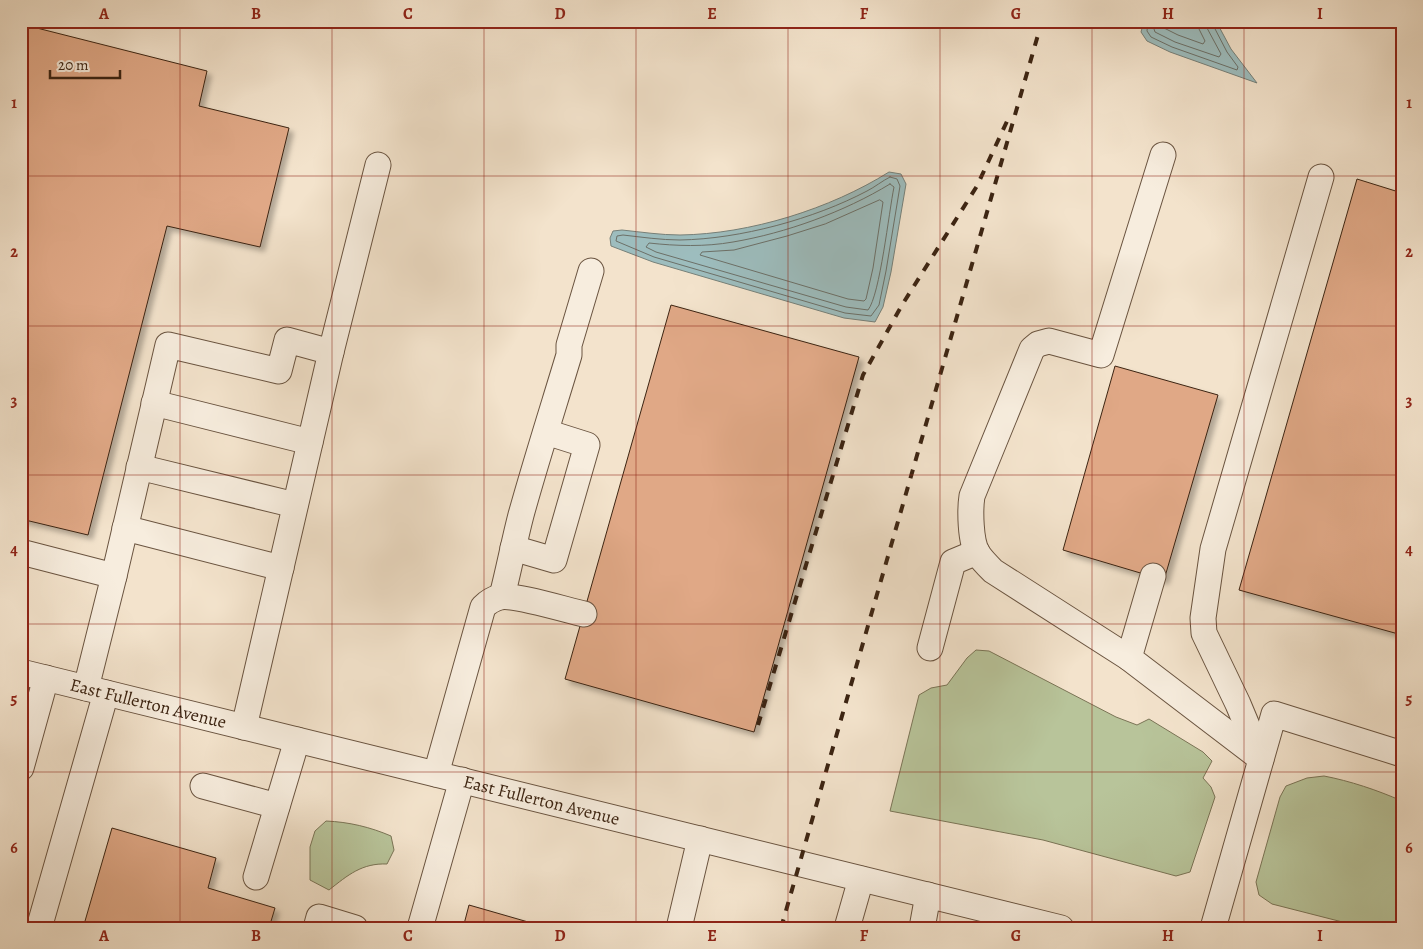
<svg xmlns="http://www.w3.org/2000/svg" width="1423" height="949" font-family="Alegreya,serif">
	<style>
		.green { fill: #b8c49a; stroke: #7a7456 }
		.water { fill: #9dbdbe; stroke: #768079 }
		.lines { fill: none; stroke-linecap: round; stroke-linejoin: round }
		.shore { stroke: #6c7068; stroke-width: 1 }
		.building { fill: #e0a886; stroke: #3c2412; filter: url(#shadow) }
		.minor-casing { stroke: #6a5440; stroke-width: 27 }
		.minor { stroke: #f7edde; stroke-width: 25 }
		.rail { stroke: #3c2412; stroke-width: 4; stroke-dasharray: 9 9; stroke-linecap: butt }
		.grid { fill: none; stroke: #8f2418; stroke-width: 1; stroke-opacity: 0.55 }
		.labels { text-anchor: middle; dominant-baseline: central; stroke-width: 4; stroke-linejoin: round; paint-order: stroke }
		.street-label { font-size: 18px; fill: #3c2412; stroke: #f7edde }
		.neatline { fill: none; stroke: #8f2418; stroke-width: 2 }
		.grid-label { font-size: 16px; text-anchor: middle; font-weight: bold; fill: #8f2418 }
	</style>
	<defs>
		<filter id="shadow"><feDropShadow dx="4.5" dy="4.5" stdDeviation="2.5" flood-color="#0004"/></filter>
	</defs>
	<rect width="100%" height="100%" fill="#f3e3cc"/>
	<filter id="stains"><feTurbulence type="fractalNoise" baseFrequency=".004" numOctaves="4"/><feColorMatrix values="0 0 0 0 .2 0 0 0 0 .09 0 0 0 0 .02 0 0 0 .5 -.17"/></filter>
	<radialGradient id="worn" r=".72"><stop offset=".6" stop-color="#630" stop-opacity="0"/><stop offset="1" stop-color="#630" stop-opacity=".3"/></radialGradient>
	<!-- green -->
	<path class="green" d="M 976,650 L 989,651 L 1116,717 L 1137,725 L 1149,719 L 1203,752 L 1212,761 L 1203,778 L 1211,787 L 1215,797 L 1190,872 L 1176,876 L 1043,840 L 890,811 L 919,695 L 931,688 L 947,685 L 967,658 Z
		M 1324,776 C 1350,781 1377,790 1402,801 L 1402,928 L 1366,928 L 1272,904 L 1259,895 L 1256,882 L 1280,797 L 1286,786 L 1307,778 Z
		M 326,821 C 349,822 370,827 391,836 L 394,850 L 387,864 C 362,863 348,875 329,890 L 310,880 L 310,847 L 315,831 Z"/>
	<!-- water -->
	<path class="water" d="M 1144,21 L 1216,21 L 1231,49 L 1257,83 L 1170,52 L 1147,41 L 1141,32 Z
		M 889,172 L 901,174 L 906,184 L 891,272 L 883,307 L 875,322 L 844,318 L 653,262 L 611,246 L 610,238 L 613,231 L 622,230 C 641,232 661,235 680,235 C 750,234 830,209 889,172 Z"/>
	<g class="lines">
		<!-- shore -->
		<path class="shore" d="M 1148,21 L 1147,31 L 1151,37 L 1172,47 L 1237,70 L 1238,67 L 1227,52 L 1213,25 L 1212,21
			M 1155,21 L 1154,29 L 1155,32 L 1175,42 L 1219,57 L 1221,54 L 1207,28 L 1206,21
			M 1162,21 L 1164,28 L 1178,35 L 1203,44 L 1205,41 L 1199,29 L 1198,21
			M 890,177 L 897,179 L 900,186 L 886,271 L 879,305 L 871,316 L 845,313 L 654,257 L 616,241 L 617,236 L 623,235 C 641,237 661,240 680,240 C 740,239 814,219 867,191 C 875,187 882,181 890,177 Z
			M 890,184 L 894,187 C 889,211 880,295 868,310 L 846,307 L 656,252 L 646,247 L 649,243 C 676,246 705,247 733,242 C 786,233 844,212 890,184 Z
			M 880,200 L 883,202 L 873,268 L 866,299 L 864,301 L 848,299 L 700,255 L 702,252 L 734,250 L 787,236 L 825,224 Z"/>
	</g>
	<!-- building -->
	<path class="building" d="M 21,24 L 207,71 L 199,106 L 289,128 L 260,247 L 167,226 L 88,535 L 21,519 Z
		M 1357,179 L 1402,193 L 1402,635 L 1239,590 Z
		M 671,305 L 859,357 L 754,732 L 565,679 Z
		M 1115,366 L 1218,395 L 1164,580 L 1063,550 Z
		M 112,828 L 216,858 L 208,888 L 275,908 L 269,928 L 83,928 Z
		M 469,905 L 549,928 L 463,928 Z"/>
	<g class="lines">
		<defs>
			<g id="minor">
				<path d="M 331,352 L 378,165"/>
				<path d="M 154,403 L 310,442"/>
				<path d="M 139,467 L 295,505"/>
				<path d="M 125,528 L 281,568"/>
				<path d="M 513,548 L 554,560 L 587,445 L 546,432"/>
				<path d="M 21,552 L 114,576 L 86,688"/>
				<path d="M 114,576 L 168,345 L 279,371 L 287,340 L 331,352 L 244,727"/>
				<path d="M 1153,576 L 1129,658 L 1260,758"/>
				<path d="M 502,596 C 509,569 514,542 521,515 C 536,461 553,408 569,355 L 569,345 L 591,271"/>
				<path d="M 930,648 L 953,562 L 977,552"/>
				<path d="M 1129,658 L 993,571 C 988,566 982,560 978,554 C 970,542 970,509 972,496 L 1032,349 L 1038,344 L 1049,341 L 1101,355 L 1163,155"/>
				<path id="s1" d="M 21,672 L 1061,928"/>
				<path d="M 1261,759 L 1238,704 L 1204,633 L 1203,618 L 1213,549 L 1321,177"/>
				<path d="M 21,768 L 46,678"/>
				<path d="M 436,774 L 483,607 C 488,602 492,599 500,597 C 514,594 566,610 584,614"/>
				<path d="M 203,786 L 277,806"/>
				<path d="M 256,877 L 297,740"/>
				<path d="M 39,928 L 106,693"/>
				<path d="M 316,928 L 319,917 L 355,928"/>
				<path d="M 420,928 L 462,780"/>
				<path d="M 679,928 L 700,839"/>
				<path d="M 847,928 L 861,879"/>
				<path d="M 922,928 L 928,895"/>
				<path d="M 1213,928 L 1274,714 L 1402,754"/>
			</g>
		</defs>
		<!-- minor casing -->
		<use href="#minor" class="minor-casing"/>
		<!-- minor -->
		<use href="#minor" class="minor"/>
		<!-- rail -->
		<path class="rail" d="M 758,725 L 863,375 L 902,305 L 977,186 L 1009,117
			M 781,928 L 1042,21"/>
	</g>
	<!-- grid -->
	<path class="grid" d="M 180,21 L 180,928M 332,21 L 332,928M 484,21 L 484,928M 636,21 L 636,928M 788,21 L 788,928M 940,21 L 940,928M 1092,21 L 1092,928M 1244,21 L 1244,928M 21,176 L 1402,176M 21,326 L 1402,326M 21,475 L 1402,475M 21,624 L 1402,624M 21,772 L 1402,772"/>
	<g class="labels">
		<!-- street labels -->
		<g class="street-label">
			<text stroke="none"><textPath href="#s1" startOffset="131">East Fullerton Avenue</textPath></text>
			<text stroke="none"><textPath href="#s1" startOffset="536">East Fullerton Avenue</textPath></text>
		</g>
	</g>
	<!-- margin -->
	<rect width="1423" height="949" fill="none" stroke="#f3e3cc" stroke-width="55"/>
	<!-- scale -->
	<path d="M50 70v8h70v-8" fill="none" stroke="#3c2412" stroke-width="2.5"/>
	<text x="58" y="70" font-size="15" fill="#3c2412" stroke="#f7edde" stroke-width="4" paint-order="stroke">20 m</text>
	<rect x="28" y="28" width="1368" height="894" class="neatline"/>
	<g class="grid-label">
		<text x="104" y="19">A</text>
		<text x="256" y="19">B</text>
		<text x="408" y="19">C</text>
		<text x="560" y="19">D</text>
		<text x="712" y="19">E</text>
		<text x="864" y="19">F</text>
		<text x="1016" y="19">G</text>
		<text x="1168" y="19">H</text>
		<text x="1320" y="19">I</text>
		<text x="14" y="108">1</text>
		<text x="1409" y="108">1</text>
		<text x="14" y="257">2</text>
		<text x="1409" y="257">2</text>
		<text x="14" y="406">3</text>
		<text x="1409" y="406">3</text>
		<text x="14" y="555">4</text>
		<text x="1409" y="555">4</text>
		<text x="14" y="704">5</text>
		<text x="1409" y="704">5</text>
		<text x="14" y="853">6</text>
		<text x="1409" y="853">6</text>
		<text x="104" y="941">A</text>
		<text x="256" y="941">B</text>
		<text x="408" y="941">C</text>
		<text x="560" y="941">D</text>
		<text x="712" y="941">E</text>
		<text x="864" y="941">F</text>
		<text x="1016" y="941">G</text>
		<text x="1168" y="941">H</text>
		<text x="1320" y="941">I</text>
	</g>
	<rect width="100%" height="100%" filter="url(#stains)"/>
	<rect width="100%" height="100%" fill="url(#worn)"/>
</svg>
